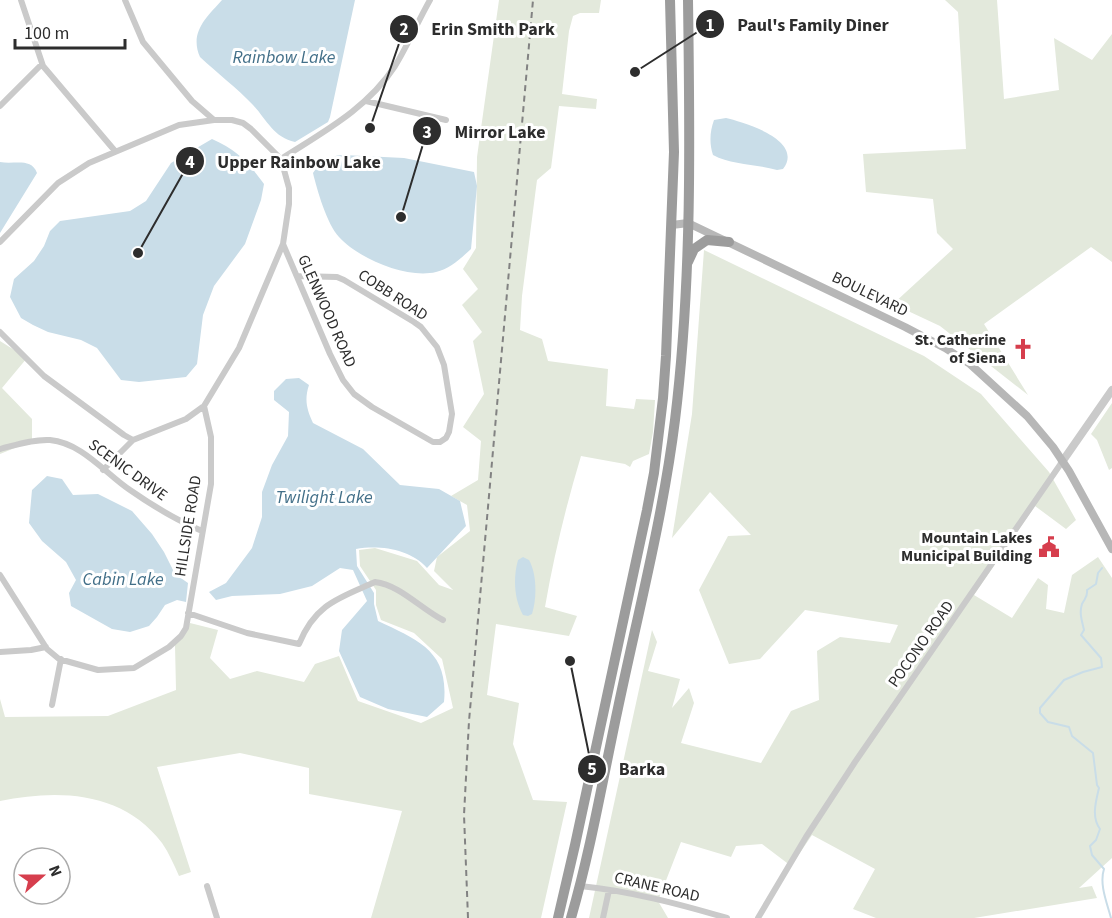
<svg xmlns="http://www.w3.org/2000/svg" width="1112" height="918" font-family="'Source Sans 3',sans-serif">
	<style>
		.green { fill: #e3e9dc }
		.water { fill: #c9dde8 }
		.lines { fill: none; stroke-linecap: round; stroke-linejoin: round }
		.stream { stroke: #c9dde8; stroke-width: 2 }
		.minor { stroke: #cacaca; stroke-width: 6 }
		.tertiary { stroke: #cacaca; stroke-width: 8 }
		.secondary { stroke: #b7b7b7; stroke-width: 8 }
		.trunk { stroke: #9c9c9c; stroke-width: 10 }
		.rail { stroke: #828282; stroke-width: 2; stroke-dasharray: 6 4.5; stroke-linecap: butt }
		.labels { text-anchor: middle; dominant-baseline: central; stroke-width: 6; stroke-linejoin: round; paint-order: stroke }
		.street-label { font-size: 16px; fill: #2d2d2d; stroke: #fff }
		.poi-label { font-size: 16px; font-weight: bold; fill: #2d2d2d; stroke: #fff; text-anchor: end }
		.water-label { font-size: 18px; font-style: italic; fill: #426f88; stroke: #fff }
		.leader { fill: none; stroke: #2d2d2d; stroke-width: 2 }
		.callout-dot { fill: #2d2d2d; stroke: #fff; stroke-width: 2 }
		.mark-label { font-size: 18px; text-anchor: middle; font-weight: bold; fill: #fff }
		.callout-label { font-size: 18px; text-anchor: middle; font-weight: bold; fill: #2d2d2d; stroke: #fff; stroke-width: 6; stroke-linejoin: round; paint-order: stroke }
	</style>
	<rect width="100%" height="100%" fill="#fff"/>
	<!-- green -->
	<path class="green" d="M 499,0 L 601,0 L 599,13 L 580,13 L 573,16 L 569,31 L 562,94 L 597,99 L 596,109 L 559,106 L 551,168 L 537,180 L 522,296 L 520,330 L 542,339 L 548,361 L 608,369 L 606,406 L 634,409 L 636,399 L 655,400 L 653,432 L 649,454 L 633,461 L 630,467 L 625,464 L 581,456 C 566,506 554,555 545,607 L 577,616 L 569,636 L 496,624 L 487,695 L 519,703 L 513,744 L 533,800 L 567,802 L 541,918 L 371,918 L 402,811 L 309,794 L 309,768 L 240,753 L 157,767 L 191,872 L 179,876 C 174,865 169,853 162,843 C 123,791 58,789 0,801 L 0,699 L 5,717 L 108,716 L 176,690 L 175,645 L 190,623 L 218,630 L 210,658 L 230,679 L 257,671 L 304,682 L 315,664 L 339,656 L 358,701 L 421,723 L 453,708 L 442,659 L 414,633 L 381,620 L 376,605 L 376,590 L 360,566 L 359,550 L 375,548 L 417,561 L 439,585 L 453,590 L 434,571 L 437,557 L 470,531 L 467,505 L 451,496 L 478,480 L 481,441 L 463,427 L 484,394 L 473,341 L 482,332 L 462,305 L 478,289 L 463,269 L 476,248 L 477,157 Z
		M 945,0 L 997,0 L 1004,99 L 1059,90 L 1054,38 L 1092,60 L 1112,34 L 1112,262 L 1091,247 L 984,324 L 1028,395 L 940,326 L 893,304 L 953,249 L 937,233 L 933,199 L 866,192 L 863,154 L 966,149 L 958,12 Z
		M 704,250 L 924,356 L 981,394 L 1049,472 L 1076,520 L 1066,529 L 1035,506 L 974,595 L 1012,618 L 1038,578 L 1048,585 L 1046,609 L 1064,613 L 1072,575 L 1098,557 L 1112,578 L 1112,858 L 1079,888 L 1092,886 L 1097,898 L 974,918 L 876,918 L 853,909 L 875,869 L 812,835 L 791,866 L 762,844 L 736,846 L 731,857 L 681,842 L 658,901 L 668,918 L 589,918 L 652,630 L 657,642 L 648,671 L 680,679 L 672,708 L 689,688 L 694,703 L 681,743 L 761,763 L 791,711 L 819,700 L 817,651 L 840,637 L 890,643 L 898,625 L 805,610 L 760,659 L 729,664 L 699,590 L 728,536 L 751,535 L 710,492 L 672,538 L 692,414 Z
		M 0,341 L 27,358 L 2,388 L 32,419 L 32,441 L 0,454 Z
		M 1112,403 L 1112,468 L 1109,470 L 1097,440 L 1091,434 Z"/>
	<!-- water -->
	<path class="water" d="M 222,0 L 355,0 L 330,117 L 328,122 L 295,142 C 274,138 266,119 253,105 C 237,88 217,73 200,57 C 189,32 207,17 222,0 Z
		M 726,118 C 743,122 805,140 783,169 L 777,170 C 756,164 731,165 713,155 C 709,143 710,131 714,120 Z
		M 212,139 C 237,150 248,162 264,184 L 261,200 L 245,244 L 214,286 L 203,315 L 197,364 L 186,377 L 139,382 L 121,380 L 97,348 L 81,340 L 48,332 L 33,325 L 21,318 L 10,297 L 14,279 L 34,261 L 44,246 L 50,231 L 60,221 L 130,211 L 146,201 L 171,163 Z
		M 343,155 L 404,158 L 474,172 L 477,186 L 471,249 C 461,258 450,269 436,272 C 407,279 359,259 339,237 C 327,224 317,190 313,173 C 321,161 328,156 343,155 Z
		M 0,162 C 14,165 31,157 37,173 L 0,233 Z
		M 299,378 L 309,385 C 304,400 307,410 313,423 L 363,449 L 400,485 L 439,489 L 460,501 L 466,526 L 427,568 C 410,549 380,545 356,549 L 357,566 L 374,593 L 374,604 L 378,621 C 418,640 449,651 444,702 L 427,717 L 388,709 L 360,697 L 339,651 L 342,630 L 367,601 L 353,570 L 340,568 L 312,586 L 280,594 L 232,596 L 216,600 L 209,592 L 226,583 L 252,548 L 262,517 L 262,492 L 272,465 L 288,436 L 289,412 L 274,400 L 274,391 L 286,379 Z
		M 47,476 L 62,479 L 73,495 L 98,494 L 132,511 L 152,534 L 164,552 L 175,574 L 188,583 L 186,602 L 177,600 L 165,605 L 157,617 L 149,626 L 130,632 L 112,629 L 71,606 L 69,593 L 76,580 L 66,562 L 42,541 L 29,523 L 32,490 Z
		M 523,557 L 529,560 C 537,574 537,598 532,614 L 528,616 L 523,615 C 514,599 513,578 518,560 Z"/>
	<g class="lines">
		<!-- stream -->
		<path class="stream" d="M 1102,568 L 1098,573 L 1096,584 L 1087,590 C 1088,597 1085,598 1082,604 C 1079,613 1082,621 1084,630 L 1081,635 L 1101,658 L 1102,667 L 1083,672 L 1064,680 L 1040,708 L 1040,713 L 1048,722 L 1069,727 L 1072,736 L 1093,753 L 1097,785 L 1099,788 C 1096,801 1091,817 1100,829 L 1096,840 L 1090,846 L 1092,855 L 1104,869 C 1099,884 1107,903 1111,918"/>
		<!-- minor -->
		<path class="minor" d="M 21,0 L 43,66 L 115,151
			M 125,0 L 143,42 L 192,101 L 214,120 L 232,120 L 243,123 L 251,129 L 281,159
			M 366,101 L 446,120
			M 0,106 L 42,64
			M 281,159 C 323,132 367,109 395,66 C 408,45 418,21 430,0
			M 0,242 L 58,183 L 89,163 L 179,125 L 214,120
			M 283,244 L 330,354 L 343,380 L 354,394 L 372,407 L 433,442 L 440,442 L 446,438 L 449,432 L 452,414 L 444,365 L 437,347 L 421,327 L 414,322 L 344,280 L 337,277 L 297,276
			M 0,332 L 44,376 L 124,435 L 133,440 L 186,419 L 204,406 L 239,348 L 283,244 L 289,204 L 289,188 L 281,159
			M 0,449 C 16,445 33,439 50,440 C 82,443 105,473 130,490 C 153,506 176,520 202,531
			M 103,470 L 133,440
			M 0,575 L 47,649 L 59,659 L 98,670 L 134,668 L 169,647 L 181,636 L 186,628 L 211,484 L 211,437 L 204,406
			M 188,613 L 247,633 L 299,644 C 315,604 339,598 375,582 C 400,585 421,609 443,620
			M 0,652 L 31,650 L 46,647
			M 52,705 L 61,659
			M 207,886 L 217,918
			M 580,886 C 630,891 679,904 727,918
			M 603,918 L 609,890
			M 758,918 L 806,837 L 855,762 L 1062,462"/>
		<!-- tertiary -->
		<path class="tertiary" d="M 1062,462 L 1112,390"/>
		<!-- secondary -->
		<path class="secondary" d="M 672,225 L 688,223 L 905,327 L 945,348 L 970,364 L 1027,416 L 1053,447 L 1069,471 L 1112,549"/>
		<!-- trunk -->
		<path class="trunk" d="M 688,262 L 694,249 L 707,240 L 729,242
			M 558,918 L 575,845 L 647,510 L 654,473 L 663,398 L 666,356 L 674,152 L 670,0
			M 571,918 C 591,849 603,778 618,708 C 638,613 663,517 675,420 C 692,281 690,140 688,0"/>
		<!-- rail -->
		<path class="rail" d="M 468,918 L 464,815 L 469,721 L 533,0"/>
	</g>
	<!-- icons -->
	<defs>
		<symbol id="church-bare" viewBox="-9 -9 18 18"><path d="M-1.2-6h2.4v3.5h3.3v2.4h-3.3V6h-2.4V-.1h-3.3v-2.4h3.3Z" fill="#d63e4d" stroke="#fff" stroke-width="2.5" paint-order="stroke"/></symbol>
		<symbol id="civic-bare" viewBox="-9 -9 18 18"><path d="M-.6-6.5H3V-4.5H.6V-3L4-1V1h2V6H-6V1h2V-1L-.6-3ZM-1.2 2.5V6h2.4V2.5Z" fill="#d63e4d" stroke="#fff" stroke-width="2.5" paint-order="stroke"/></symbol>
	</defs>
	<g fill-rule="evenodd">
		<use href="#church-bare" x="1008" y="334" width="30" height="30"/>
		<use href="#civic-bare" x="1034" y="532" width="30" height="30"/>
	</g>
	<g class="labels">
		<!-- street labels -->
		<g class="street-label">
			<text transform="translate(870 294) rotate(26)">BOULEVARD</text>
			<text transform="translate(393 295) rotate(33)">COBB ROAD</text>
			<text transform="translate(327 311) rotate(66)">GLENWOOD ROAD</text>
			<text transform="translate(128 470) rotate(36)">SCENIC DRIVE</text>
			<text transform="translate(188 526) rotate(-81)">HILLSIDE ROAD</text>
			<text transform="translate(921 644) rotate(-55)">POCONO ROAD</text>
			<text transform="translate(657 887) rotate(13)">CRANE ROAD</text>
		</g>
		<!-- poi labels -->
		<g class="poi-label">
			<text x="1006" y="340">St. Catherine<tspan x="1006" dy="18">of Siena</tspan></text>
			<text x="1032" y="538">Mountain Lakes<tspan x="1032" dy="18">Municipal Building</tspan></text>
		</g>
		<!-- water labels -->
		<g class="water-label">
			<text x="284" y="57">Rainbow Lake</text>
			<text x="324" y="497">Twilight Lake</text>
			<text x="123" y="579">Cabin Lake</text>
		</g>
	</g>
	<!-- callouts -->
	<path class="leader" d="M635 72L710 24M370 128L404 29M401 217L427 131M138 253L190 161M570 661L592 769"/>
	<g class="callout-dot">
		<circle cx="635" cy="72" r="6"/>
		<circle cx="370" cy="128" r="6"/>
		<circle cx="401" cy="217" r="6"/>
		<circle cx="138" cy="253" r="6"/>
		<circle cx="570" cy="661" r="6"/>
		<circle cx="710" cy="24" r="15"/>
		<circle cx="404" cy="29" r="15"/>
		<circle cx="427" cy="131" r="15"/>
		<circle cx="190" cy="161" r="15"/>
		<circle cx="592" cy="769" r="15"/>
	</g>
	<g class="mark-label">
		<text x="710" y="31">1</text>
		<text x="404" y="35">2</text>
		<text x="427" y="138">3</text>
		<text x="190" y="168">4</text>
		<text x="592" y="775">5</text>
	</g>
	<g class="callout-label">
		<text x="813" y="31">Paul's Family Diner</text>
		<text x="493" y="35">Erin Smith Park</text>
		<text x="500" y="138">Mirror Lake</text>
		<text x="299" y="168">Upper Rainbow Lake</text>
		<text x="642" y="775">Barka</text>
	</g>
	<!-- north arrow -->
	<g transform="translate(42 876) rotate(69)"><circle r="28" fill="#ffffff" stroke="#ababab" stroke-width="1.5"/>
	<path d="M0-4.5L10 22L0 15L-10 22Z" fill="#d63e4d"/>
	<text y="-9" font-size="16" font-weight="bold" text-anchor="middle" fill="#2d2d2d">N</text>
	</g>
	<!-- scale -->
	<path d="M15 39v9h110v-9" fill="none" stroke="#2d2d2d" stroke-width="3"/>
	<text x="24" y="39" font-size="18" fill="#2d2d2d" stroke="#ffffff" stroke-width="4.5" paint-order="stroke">100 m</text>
</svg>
